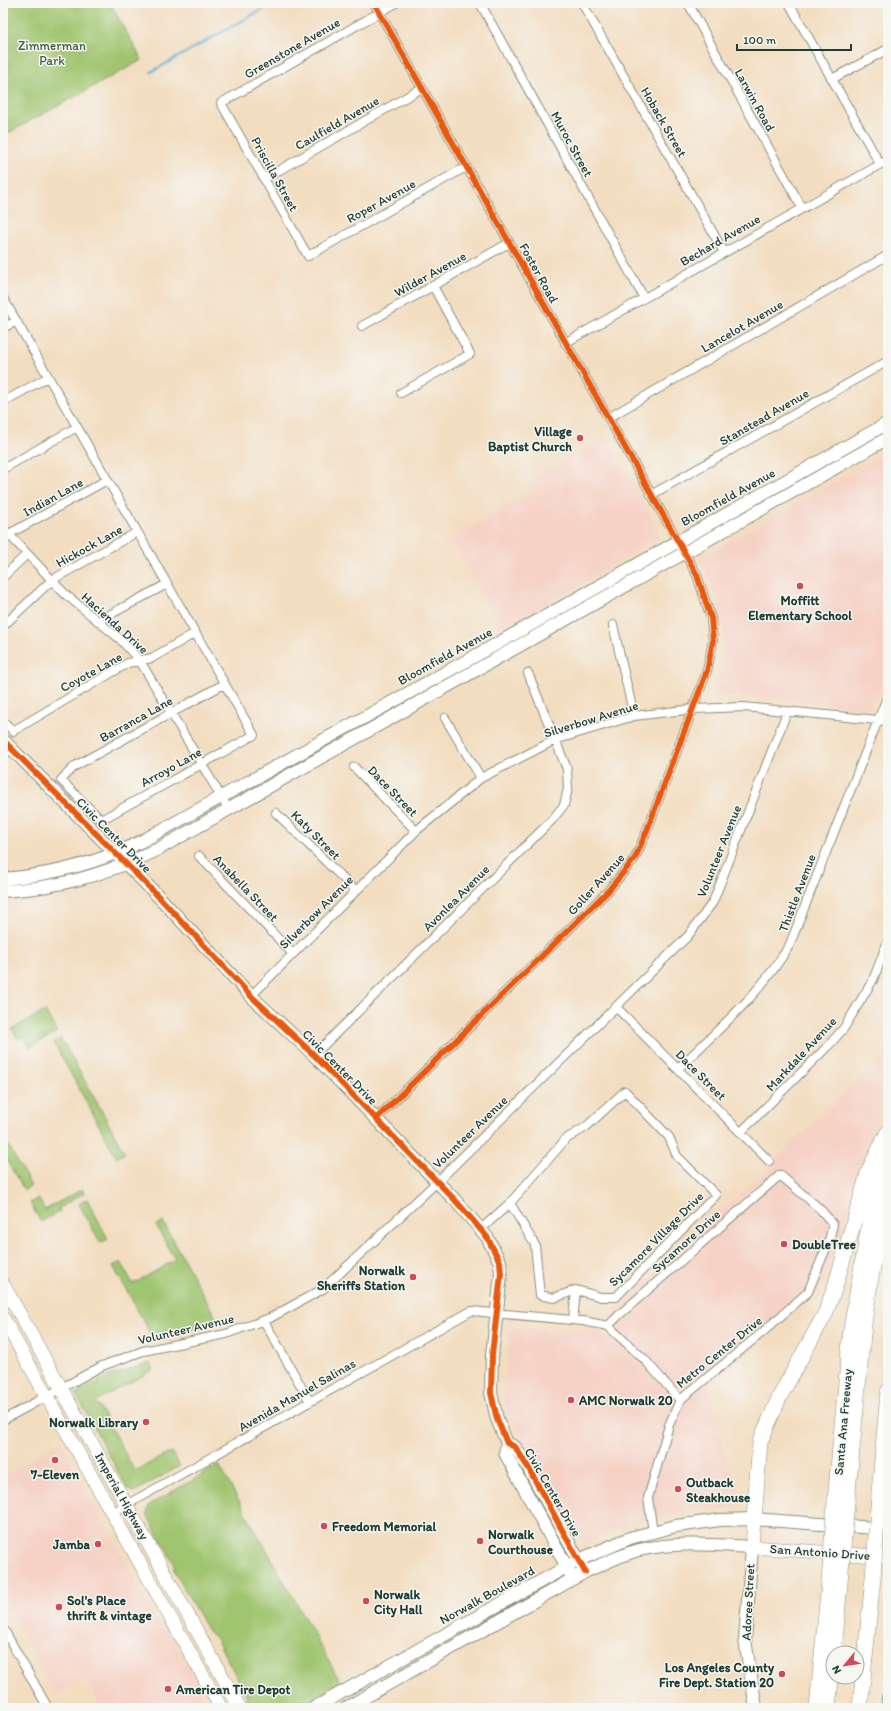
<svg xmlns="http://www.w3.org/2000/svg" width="891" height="1711" font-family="Itim,sans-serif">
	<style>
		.built { fill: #f6d2c5 }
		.green { fill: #a0c56f; stroke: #608152 }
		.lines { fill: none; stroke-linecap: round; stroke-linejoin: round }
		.stream { stroke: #52aacf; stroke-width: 2.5 }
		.street-casing { stroke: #898d7a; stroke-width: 10 }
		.secondary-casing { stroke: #898d7a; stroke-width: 14 }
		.primary-casing { stroke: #898d7a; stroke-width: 14 }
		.highway-casing { stroke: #898d7a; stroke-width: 16 }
		.street { stroke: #fff; stroke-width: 8 }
		.secondary { stroke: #fff; stroke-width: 12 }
		.primary { stroke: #fff; stroke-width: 13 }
		.highway { stroke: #fff; stroke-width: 15 }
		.highway-bridge-casing { stroke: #898d7a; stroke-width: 16; stroke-linecap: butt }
		.highway-bridge { stroke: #fff; stroke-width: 15 }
		.cycleway-casing { stroke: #f6f6f2; stroke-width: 8 }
		.cycleway { stroke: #e8590c; stroke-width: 6 }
		.poi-dot { fill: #d1495b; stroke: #f6f6f2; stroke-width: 1.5 }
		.labels { text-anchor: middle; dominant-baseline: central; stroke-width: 3; stroke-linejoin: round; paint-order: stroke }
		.park-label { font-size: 13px; fill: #3f5f43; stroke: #f6f6f2 }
		.street-label { font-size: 13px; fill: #1f3d34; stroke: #f6f6f2 }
		.poi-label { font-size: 13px; font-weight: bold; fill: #1f3d34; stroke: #f6f6f2; text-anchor: start }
	</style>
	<rect width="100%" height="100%" fill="#f6f6f2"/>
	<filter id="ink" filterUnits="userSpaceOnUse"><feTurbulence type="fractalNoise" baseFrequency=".025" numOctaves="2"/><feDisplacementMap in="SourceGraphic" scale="8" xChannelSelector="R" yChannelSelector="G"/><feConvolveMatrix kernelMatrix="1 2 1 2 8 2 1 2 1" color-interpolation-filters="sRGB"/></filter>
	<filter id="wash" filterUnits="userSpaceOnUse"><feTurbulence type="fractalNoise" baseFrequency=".012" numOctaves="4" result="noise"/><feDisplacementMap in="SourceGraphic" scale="16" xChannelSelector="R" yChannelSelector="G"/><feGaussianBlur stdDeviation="0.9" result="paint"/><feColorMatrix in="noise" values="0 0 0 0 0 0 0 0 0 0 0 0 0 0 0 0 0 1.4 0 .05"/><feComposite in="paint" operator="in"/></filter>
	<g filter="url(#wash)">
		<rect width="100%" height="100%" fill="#f3ddc0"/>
		<!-- built -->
		<path class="built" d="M 606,437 L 658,529 L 660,535 L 657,540 L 501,630 L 451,539 L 533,491 L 528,482 Z
			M 888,452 L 888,667 L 875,703 L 870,707 L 865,708 L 742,696 L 715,696 L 712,690 L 720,666 L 724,636 L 716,596 L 708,576 L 700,562 L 701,557 Z
			M 888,1052 L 888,1085 L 835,1258 L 818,1293 L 709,1385 L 724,1451 L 742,1499 L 735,1507 L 718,1510 L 697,1509 L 643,1520 L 612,1531 L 589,1542 L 576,1537 L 511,1421 L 505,1400 L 505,1381 L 509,1334 L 514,1329 L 563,1329 L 593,1331 L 613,1314 Z
			M 60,1442 L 156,1618 L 171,1636 L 201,1689 L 203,1701 L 207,1708 L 101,1708 L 85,1679 L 56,1695 L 3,1598 L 3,1476 Z"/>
		<!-- green -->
		<path class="green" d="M 3,3 L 110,3 L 142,60 L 3,136 Z
			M 45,1011 L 57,1032 L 30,1047 L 23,1036 L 18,1039 L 12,1029 Z
			M 61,1038 L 125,1153 L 117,1158 L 54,1043 Z
			M 3,1136 L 31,1186 L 24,1190 L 3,1154 Z
			M 82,1189 L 84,1193 L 59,1208 L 60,1211 L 41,1222 L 30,1203 L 38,1198 L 45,1210 Z
			M 87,1199 L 108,1239 L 100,1243 L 79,1204 Z
			M 163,1222 L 219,1323 L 151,1338 L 147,1327 L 113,1266 L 121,1262 L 133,1284 L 175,1260 L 156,1225 Z
			M 150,1363 L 153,1370 L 96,1401 L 135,1471 L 171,1452 L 180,1466 L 134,1492 L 128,1490 L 76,1394 L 107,1377 Z
			M 219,1465 L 341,1683 L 297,1708 L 251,1708 L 245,1692 L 215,1637 L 208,1631 L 174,1571 L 174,1563 L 147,1515 L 149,1505 Z"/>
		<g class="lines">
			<!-- stream -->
			<path class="stream" d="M 151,72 L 274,3"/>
		</g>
	</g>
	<g filter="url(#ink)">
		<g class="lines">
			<defs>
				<path id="street" d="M 374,3 L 697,575 L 711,618 L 713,641 L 707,671 L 646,833 L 635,858 L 608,891 L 376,1119
					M 396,3 L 221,103 L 308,256 L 466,167
					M 480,3 L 644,298
					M 582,3 L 724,252
					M 688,3 L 802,208
					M 789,3 L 880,164
					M 832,79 L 888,49
					M 264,179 L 422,88
					M 3,298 L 254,735 L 101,820 L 61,780 L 75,766 L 224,684
					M 362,326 L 509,243
					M 3,328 L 16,321
					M 565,343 L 888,160
					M 401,393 L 470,354 L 433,286
					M 3,402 L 48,377
					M 608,418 L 888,255
					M 3,469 L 77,427
					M 651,495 L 888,361
					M 3,528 L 65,594 L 121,640 L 140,661 L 229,810
					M 9,534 L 107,480
					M 3,577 L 27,554
					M 98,621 L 167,584
					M 613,625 L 634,716
					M 3,626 L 52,580 L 137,532
					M 445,718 L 481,778
					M 3,721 L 13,731 L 128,663 L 152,658 L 195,633
					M 354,767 L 416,831
					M 276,813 L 355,890
					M 199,856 L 292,953
					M 251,996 L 416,831 L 481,778 L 555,740 L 634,716 L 693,709 L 744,707 L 888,721
					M 616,1007 L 769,1161
					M 314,1055 L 552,820 L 564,805 L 568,789 L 567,769 L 528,673
					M 678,1069 C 717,1030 763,992 790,944 L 888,695
					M 741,1132 L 829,1045 L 844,1028 L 873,980 L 888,941
					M 481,1229 L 510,1203
					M 573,1320 L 576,1290 L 601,1297 L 616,1297 L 716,1195 L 677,1156 L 669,1137 L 625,1091 L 586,1127 L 566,1139 L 510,1203 L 535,1245 L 540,1295 L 554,1298 L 576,1290
					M 264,1321 L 310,1402
					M 608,1326 L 619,1315 L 780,1175 L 820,1209 L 833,1224 L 829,1241 L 808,1292 L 764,1331 L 680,1400 L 669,1425 L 648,1498 L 653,1532
					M 3,1420 L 102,1366 L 143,1351 L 226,1334 L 270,1318 L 323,1289 L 437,1182 L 688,936 L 713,902 L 787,712
					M 112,1513 L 471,1311 L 583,1321 L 608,1326 L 645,1360 L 680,1400
					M 3,1628 L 48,1708"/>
				<path id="secondary" d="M 3,740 L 161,899 L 251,996 L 314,1055 L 455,1200 L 487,1237 L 500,1262 L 501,1274 L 492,1355 L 491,1393 L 497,1419 L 507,1443 L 515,1447 L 528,1467 L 585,1572
					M 3,879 C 51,875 99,863 142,841 L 493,646 L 888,423
					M 3,891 C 58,888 103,875 153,852 L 888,438
					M 507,1443 L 505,1453 L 570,1573
					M 314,1708 L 579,1560 L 630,1538 L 676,1526 L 720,1520 L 754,1519 L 888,1529
					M 346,1708 L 585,1572 C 603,1564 620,1555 639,1550 C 675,1541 715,1545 752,1547 L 745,1640 L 756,1708
					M 887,1708 L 888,1698"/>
				<path id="primary" d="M 3,1284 L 240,1708
					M 3,1318 L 221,1708
					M 754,1519 L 752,1547 L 888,1557"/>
				<path id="highway" d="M 879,1493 L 888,1392
					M 835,1501 L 851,1329 L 872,1207 L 885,1151
					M 847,1502 L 864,1324 L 871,1277 L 888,1189
					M 754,1519 L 760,1442 L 779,1398 L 825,1314 L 835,1287 L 869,1170 L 888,1132
					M 834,1653 L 840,1582
					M 817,1708 L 829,1581
					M 828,1708 L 833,1661
					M 860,1708 L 873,1578"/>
			</defs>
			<!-- street casing -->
			<use href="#street" class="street-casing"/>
			<!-- secondary casing -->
			<use href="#secondary" class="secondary-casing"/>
			<!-- primary casing -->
			<use href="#primary" class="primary-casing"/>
			<!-- highway casing -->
			<use href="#highway" class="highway-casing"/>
			<!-- street -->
			<use href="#street" class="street"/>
			<!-- secondary -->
			<use href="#secondary" class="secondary"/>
			<!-- primary -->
			<use href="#primary" class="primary"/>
			<!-- highway -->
			<use href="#highway" class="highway"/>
			<defs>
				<path id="highway-bridge" d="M 873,1578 L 879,1493
					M 829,1581 L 835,1501
					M 840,1582 L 847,1502"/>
			</defs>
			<!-- highway-bridge casing -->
			<use href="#highway-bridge" class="highway-bridge-casing"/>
			<!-- highway-bridge -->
			<use href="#highway-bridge" class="highway-bridge"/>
			<defs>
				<path id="cycleway" d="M 374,3 L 697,575 L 711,618 L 713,641 L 707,671 L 646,833 L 635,858 L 608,891 L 376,1119
					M 3,740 L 161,899 L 251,996 L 314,1055 L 455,1200 L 487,1237 L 500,1262 L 501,1274 L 492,1355 L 491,1393 L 497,1419 L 507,1443 L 515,1447 L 528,1467 L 585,1572"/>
			</defs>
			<!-- cycleway casing -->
			<use href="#cycleway" class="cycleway-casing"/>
			<!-- cycleway -->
			<use href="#cycleway" class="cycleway"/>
		</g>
	</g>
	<!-- markers -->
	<g class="poi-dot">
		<circle cx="580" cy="438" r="4"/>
		<circle cx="800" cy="586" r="4"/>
		<circle cx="784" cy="1244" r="4"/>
		<circle cx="413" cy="1277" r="4"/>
		<circle cx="571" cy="1400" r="4"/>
		<circle cx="146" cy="1422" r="4"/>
		<circle cx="55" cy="1460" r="4"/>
		<circle cx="678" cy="1489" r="4"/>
		<circle cx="324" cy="1526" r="4"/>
		<circle cx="480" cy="1541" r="4"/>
		<circle cx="98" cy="1544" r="4"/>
		<circle cx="366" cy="1601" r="4"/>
		<circle cx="59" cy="1607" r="4"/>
		<circle cx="782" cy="1674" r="4"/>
		<circle cx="168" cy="1689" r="4"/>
	</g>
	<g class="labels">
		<!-- park labels -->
		<g class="park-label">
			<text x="52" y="45">Zimmerman<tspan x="52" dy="15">Park</tspan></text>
		</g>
		<!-- street labels -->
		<g class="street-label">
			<text transform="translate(292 48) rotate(-30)">Greenstone Avenue</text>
			<text transform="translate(755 100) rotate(61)">Larwin Road</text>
			<text transform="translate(664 122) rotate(60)">Hoback Street</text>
			<text transform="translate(337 123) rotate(-30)">Caulfield Avenue</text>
			<text transform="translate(572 144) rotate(61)">Muroc Street</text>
			<text transform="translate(275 174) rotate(61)">Priscilla Street</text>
			<text transform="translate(381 201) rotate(-29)">Roper Avenue</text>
			<text transform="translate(720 240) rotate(-30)">Bechard Avenue</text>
			<text transform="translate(539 273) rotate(61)">Foster Road</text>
			<text transform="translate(430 274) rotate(-29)">Wilder Avenue</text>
			<text transform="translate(742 326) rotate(-30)">Lancelot Avenue</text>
			<text transform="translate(764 417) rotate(-30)">Stanstead Avenue</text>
			<text transform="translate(53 497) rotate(-29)">Indian Lane</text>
			<text transform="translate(728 497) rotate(-29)">Bloomfield Avenue</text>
			<text transform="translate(89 546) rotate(-29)">Hickock Lane</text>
			<text transform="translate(115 623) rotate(42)">Hacienda Drive</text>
			<text transform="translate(445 656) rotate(-29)">Bloomfield Avenue</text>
			<text transform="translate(91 672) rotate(-29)">Coyote Lane</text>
			<text transform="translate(136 719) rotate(-29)">Barranca Lane</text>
			<text transform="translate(591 719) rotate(-17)">Silverbow Avenue</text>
			<text transform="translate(171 767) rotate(-29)">Arroyo Lane</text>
			<text transform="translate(393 791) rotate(46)">Dace Street</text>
			<text transform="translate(114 835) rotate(45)">Civic Center Drive</text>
			<text transform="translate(316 835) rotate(45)">Katy Street</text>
			<text transform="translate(719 851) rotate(-68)">Volunteer Avenue</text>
			<text transform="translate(596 884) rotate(-48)">Goller Avenue</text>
			<text transform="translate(246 888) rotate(46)">Anabella Street</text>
			<text transform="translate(797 893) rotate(-69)">Thistle Avenue</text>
			<text transform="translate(456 898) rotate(-45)">Avonlea Avenue</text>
			<text transform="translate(316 912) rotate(-45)">Silverbow Avenue</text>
			<text transform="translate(801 1054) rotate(-47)">Markdale Avenue</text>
			<text transform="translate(340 1067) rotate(45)">Civic Center Drive</text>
			<text transform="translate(701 1075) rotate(45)">Dace Street</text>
			<text transform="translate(470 1132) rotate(-44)">Volunteer Avenue</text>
			<text transform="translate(656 1239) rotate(-45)">Sycamore Village Drive</text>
			<text transform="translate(686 1241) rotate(-42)">Sycamore Drive</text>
			<text transform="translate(186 1329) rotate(-13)">Volunteer Avenue</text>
			<text transform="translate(719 1352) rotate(-39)">Metro Center Drive</text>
			<text transform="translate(297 1395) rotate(-30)">Avenida Manuel Salinas</text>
			<text transform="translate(843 1422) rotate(-85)">Santa Ana Freeway</text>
			<text transform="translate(553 1492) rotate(60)">Civic Center Drive</text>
			<text transform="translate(122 1496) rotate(61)">Imperial Highway</text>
			<text transform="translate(820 1552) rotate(4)">San Antonio Drive</text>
			<text transform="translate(487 1595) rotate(-29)">Norwalk Boulevard</text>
			<text transform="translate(748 1602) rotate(-87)">Adoree Street</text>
		</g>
		<!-- poi labels -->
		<g class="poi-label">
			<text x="572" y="431" text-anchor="end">Village<tspan x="572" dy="15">Baptist Church</tspan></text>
			<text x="800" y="600" text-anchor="middle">Moffitt<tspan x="800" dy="15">Elementary School</tspan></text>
			<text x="792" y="1244">DoubleTree</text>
			<text x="405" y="1270" text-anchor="end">Norwalk<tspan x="405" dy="15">Sheriffs Station</tspan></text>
			<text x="579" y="1400">AMC Norwalk 20</text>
			<text x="138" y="1422" text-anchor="end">Norwalk Library</text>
			<text x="55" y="1474" text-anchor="middle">7-Eleven</text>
			<text x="686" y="1482">Outback<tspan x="686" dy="15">Steakhouse</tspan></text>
			<text x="332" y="1526">Freedom Memorial</text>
			<text x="488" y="1534">Norwalk<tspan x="488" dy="15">Courthouse</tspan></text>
			<text x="90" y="1544" text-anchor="end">Jamba</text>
			<text x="374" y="1594">Norwalk<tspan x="374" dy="15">City Hall</tspan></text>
			<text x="67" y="1600">Sol's Place<tspan x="67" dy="15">thrift &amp; vintage</tspan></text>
			<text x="774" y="1667" text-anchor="end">Los Angeles County<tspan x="774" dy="15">Fire Dept. Station 20</tspan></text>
			<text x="176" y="1689">American Tire Depot</text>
		</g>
	</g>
	<!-- margin -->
	<rect width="891" height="1711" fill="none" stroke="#f6f6f2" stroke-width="16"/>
	<!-- north arrow -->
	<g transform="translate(845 1665) rotate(241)"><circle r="19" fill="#f6f6f2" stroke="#a0aca6"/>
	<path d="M0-3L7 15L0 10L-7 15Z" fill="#d1495b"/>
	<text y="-6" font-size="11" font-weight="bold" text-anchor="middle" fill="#1f3d34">N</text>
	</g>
	<!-- scale -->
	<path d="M737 44v6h114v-6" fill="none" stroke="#1f3d34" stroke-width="2"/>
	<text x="743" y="44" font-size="12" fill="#1f3d34" stroke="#f6f6f2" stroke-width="3" paint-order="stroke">100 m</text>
</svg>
